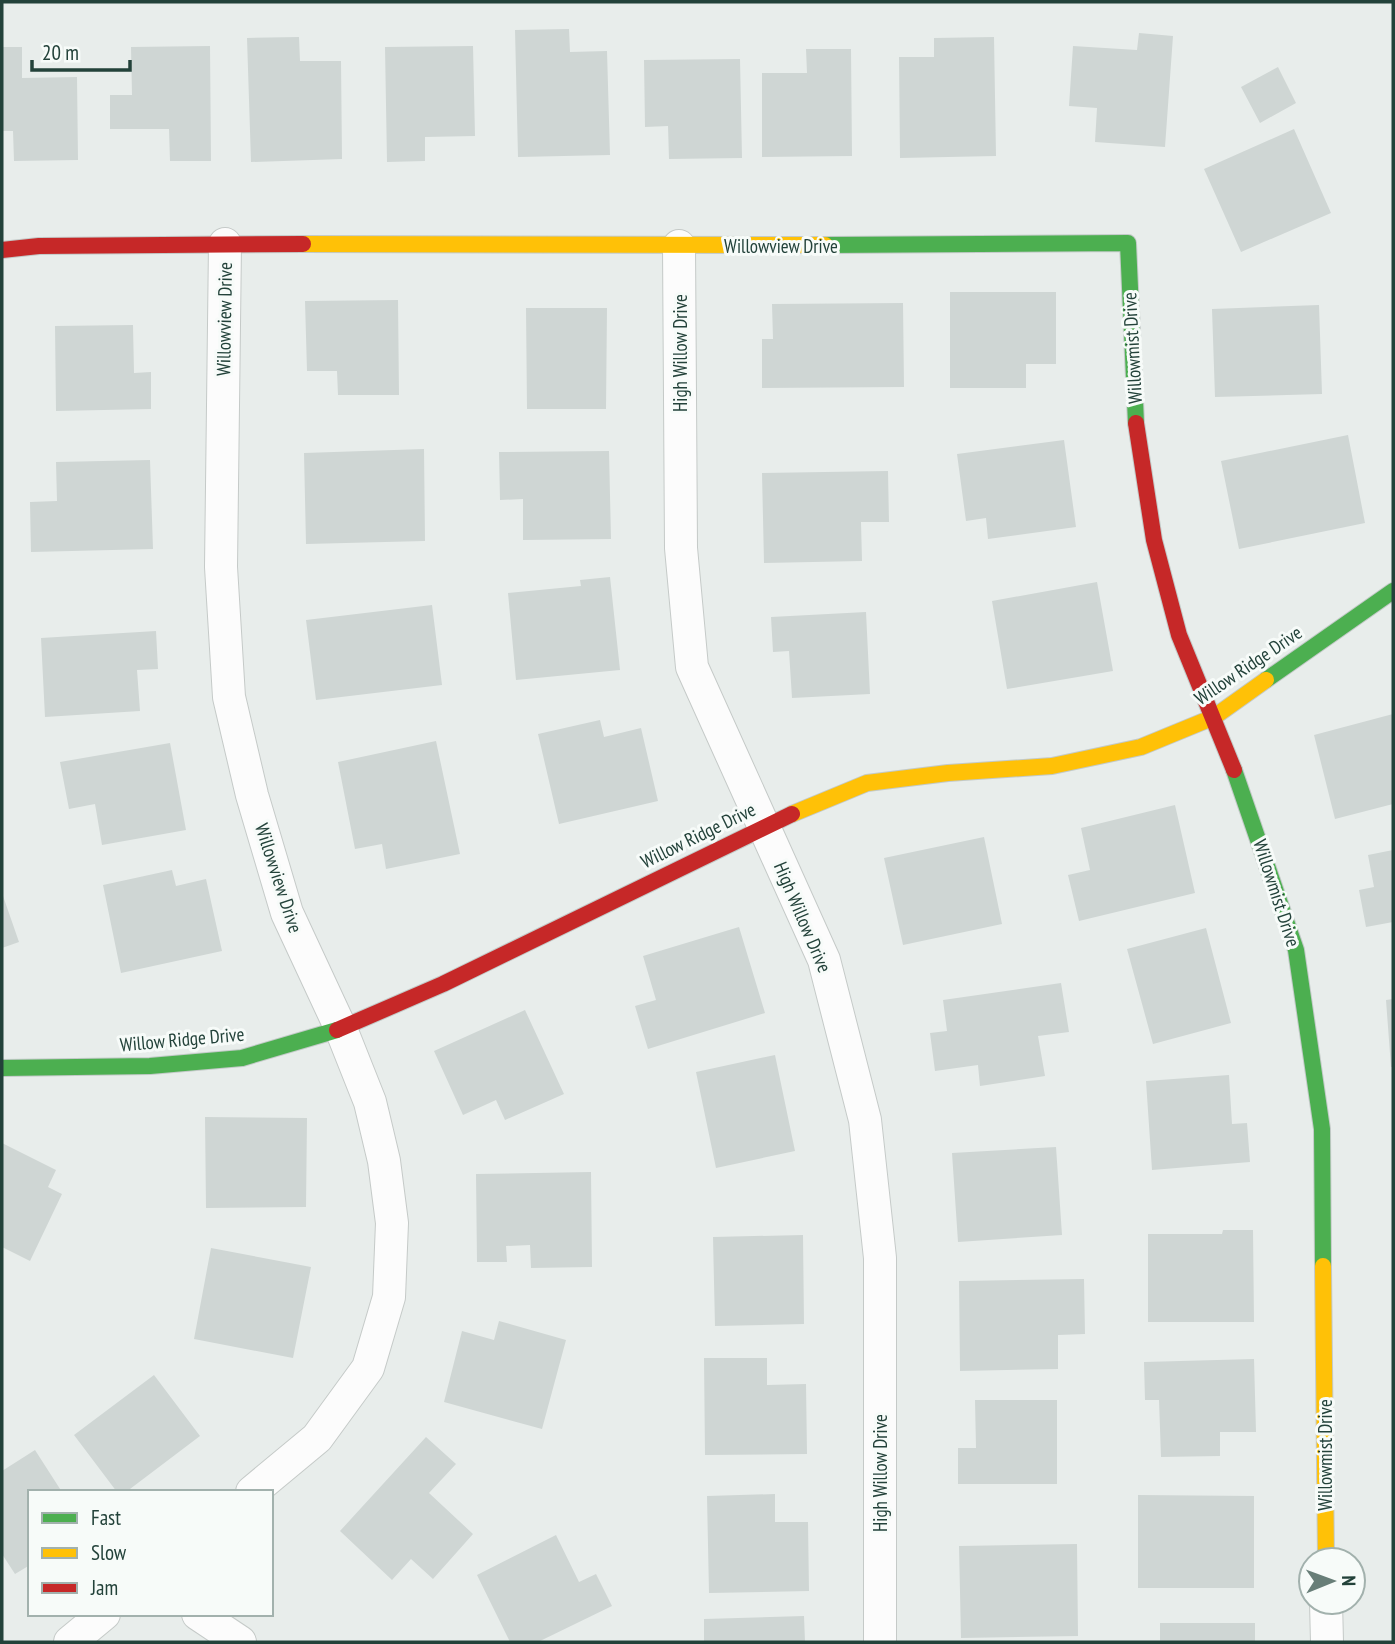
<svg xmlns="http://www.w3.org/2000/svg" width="1395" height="1644" font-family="'PT Sans Narrow',sans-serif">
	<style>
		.building { fill: #cfd6d4 }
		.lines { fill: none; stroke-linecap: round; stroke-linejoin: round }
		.street-casing { stroke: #c5cac8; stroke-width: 34 }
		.fast-casing { stroke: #c3cac8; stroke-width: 18 }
		.slow-casing { stroke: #c3cac8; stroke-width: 18 }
		.jam-casing { stroke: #c3cac8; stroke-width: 18 }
		.street { stroke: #fcfcfc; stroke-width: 32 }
		.fast { stroke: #4caf50; stroke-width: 16 }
		.slow { stroke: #ffc107; stroke-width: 16 }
		.jam { stroke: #c62828; stroke-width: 16 }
		.labels { text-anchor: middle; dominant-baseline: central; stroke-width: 6; stroke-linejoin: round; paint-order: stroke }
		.street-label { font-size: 19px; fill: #23423a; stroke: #f7fbf9 }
	</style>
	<rect width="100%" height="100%" fill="#e8edeb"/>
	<!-- building -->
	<path class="building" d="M 569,29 L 570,52 L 607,51 L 610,155 L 518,157 L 515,30 Z
		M 1139,33 L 1173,36 L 1165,147 L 1095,142 L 1097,108 L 1069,106 L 1073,46 L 1137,50 Z
		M 299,37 L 300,61 L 341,61 L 342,159 L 251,162 L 247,38 Z
		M 994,37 L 996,156 L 900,158 L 899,57 L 934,57 L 934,38 Z
		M 210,46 L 211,161 L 170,161 L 169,129 L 110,129 L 110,95 L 132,95 L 131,47 Z
		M 473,46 L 475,136 L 425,137 L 425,161 L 387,162 L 385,47 Z
		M 2,47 L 22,47 L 22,78 L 77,77 L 78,160 L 14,161 L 13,131 L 2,131 Z
		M 806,49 L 851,49 L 852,156 L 762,157 L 762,73 L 807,73 Z
		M 740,59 L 742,158 L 669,159 L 668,126 L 645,127 L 644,60 Z
		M 1278,67 L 1296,103 L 1260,123 L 1241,87 Z
		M 1294,129 L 1331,213 L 1241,252 L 1204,169 Z
		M 950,292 L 1056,292 L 1056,364 L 1026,364 L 1026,388 L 950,388 Z
		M 398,300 L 399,395 L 338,395 L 337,371 L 307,371 L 305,301 Z
		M 903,303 L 904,387 L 762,388 L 762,339 L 773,339 L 772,304 Z
		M 1319,305 L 1322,394 L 1215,397 L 1212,309 Z
		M 526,308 L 607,308 L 606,409 L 527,409 Z
		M 133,325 L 134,373 L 151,372 L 151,409 L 56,411 L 55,326 Z
		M 1348,435 L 1365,523 L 1239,549 L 1221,461 Z
		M 1064,440 L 1076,527 L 988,539 L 986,518 L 966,521 L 957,454 Z
		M 424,449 L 425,541 L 306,544 L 304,453 Z
		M 609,451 L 611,539 L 523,540 L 523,499 L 500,500 L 499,452 Z
		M 150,460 L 153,549 L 31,552 L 30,502 L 57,501 L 56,462 Z
		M 888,471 L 889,522 L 861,522 L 862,561 L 764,563 L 762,473 Z
		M 610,577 L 620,670 L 516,680 L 508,593 L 581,586 L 580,580 Z
		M 1097,582 L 1113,671 L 1007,689 L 992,601 Z
		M 432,605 L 442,685 L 316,700 L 306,620 Z
		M 866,612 L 870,694 L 792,698 L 789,651 L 773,652 L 771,617 Z
		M 156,631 L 158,669 L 137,670 L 140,711 L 45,717 L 41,638 Z
		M 1393,714 L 1393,804 L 1335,819 L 1314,735 Z
		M 600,720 L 604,737 L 641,728 L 658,801 L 559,824 L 538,734 Z
		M 436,741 L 460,854 L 386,869 L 382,844 L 355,849 L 338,762 Z
		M 170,743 L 186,830 L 102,845 L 95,804 L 69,809 L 60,762 Z
		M 1175,805 L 1195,893 L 1079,921 L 1068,875 L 1090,870 L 1081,828 Z
		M 984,837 L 1002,924 L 903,945 L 884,858 Z
		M 1393,850 L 1393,922 L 1366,927 L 1359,890 L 1374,887 L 1368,855 Z
		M 172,870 L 176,886 L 206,879 L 222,951 L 121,973 L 103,885 Z
		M 2,893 L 19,942 L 2,948 Z
		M 739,927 L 765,1013 L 648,1049 L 635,1006 L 656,1000 L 643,956 Z
		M 1206,928 L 1231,1023 L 1153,1044 L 1127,949 Z
		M 1061,983 L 1069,1032 L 1038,1036 L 1045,1076 L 980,1086 L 978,1065 L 935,1071 L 930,1033 L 947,1031 L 943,1000 Z
		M 1393,999 L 1393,1067 L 1391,1067 L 1386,1000 Z
		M 525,1010 L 564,1094 L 505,1120 L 496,1100 L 463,1115 L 434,1051 Z
		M 775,1055 L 795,1151 L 716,1168 L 696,1072 Z
		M 1229,1075 L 1232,1124 L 1247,1123 L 1250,1162 L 1152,1170 L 1146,1081 Z
		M 205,1117 L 307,1118 L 306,1207 L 206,1208 Z
		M 2,1143 L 56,1170 L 48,1187 L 62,1194 L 30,1261 L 2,1247 Z
		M 1056,1147 L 1062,1235 L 958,1242 L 952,1153 Z
		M 591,1172 L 592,1267 L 531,1268 L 530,1245 L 506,1246 L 507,1262 L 477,1262 L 476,1174 Z
		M 1223,1230 L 1253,1230 L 1254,1322 L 1148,1322 L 1148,1234 L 1222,1234 Z
		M 803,1235 L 804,1324 L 715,1326 L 713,1237 Z
		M 211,1248 L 311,1267 L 293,1358 L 194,1339 Z
		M 1084,1279 L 1085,1334 L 1058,1335 L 1058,1369 L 960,1371 L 959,1281 Z
		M 499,1321 L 566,1340 L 542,1429 L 444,1402 L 462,1331 L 494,1340 Z
		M 704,1358 L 767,1358 L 767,1385 L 806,1384 L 807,1454 L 705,1455 Z
		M 1254,1359 L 1256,1432 L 1220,1432 L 1220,1456 L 1161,1457 L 1159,1400 L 1145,1400 L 1144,1362 Z
		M 154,1375 L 200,1436 L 126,1492 L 117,1492 L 74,1435 Z
		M 975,1400 L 1057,1400 L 1057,1484 L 958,1484 L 958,1448 L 976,1448 Z
		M 426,1437 L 456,1464 L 429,1493 L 473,1534 L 433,1579 L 411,1559 L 392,1580 L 340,1531 Z
		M 35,1450 L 62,1492 L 30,1492 L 30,1565 L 15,1574 L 2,1554 L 2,1471 Z
		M 775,1494 L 775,1522 L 808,1522 L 809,1591 L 709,1593 L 707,1496 Z
		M 1138,1495 L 1254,1496 L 1254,1588 L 1138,1588 Z
		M 556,1535 L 579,1582 L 596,1574 L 612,1606 L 538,1642 L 510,1642 L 477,1575 Z
		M 1077,1544 L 1078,1636 L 961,1638 L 959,1546 Z
		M 804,1616 L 805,1642 L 704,1642 L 704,1619 Z
		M 1160,1623 L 1255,1623 L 1255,1642 L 1160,1642 Z"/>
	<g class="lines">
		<defs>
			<path id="street" d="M 225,244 L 221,567 L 229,697 L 252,795 L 287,913 L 341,1029 L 370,1102 L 384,1161 L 392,1223 L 389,1297 L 368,1368 L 317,1438 L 252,1492
				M 679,246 L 681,548 L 692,667 L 824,960 L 865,1120 L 880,1258 L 880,1642
				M 1326,1602 L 1327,1642
				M 198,1614 L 240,1642
				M 70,1642 L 104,1614"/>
			<path id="fast" d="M 825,245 L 1128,243 L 1136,423
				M 1266,680 L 1393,591
				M 1234,770 L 1296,950 L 1322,1129 L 1323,1266
				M 2,1068 L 150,1066 L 242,1058 L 337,1030"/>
			<path id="slow" d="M 303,244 L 825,245
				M 792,814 L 867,783 L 948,773 L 1052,766 L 1141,747 L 1214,717 L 1266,680
				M 1323,1266 L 1326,1560"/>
			<path id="jam" d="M 2,250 L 39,246 L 303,244
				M 1136,423 L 1154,540 L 1179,635 L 1234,770
				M 337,1030 L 443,984 L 792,814"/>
		</defs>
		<!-- street casing -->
		<use href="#street" class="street-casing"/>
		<!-- fast casing -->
		<use href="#fast" class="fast-casing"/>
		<!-- slow casing -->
		<use href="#slow" class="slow-casing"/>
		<!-- jam casing -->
		<use href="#jam" class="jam-casing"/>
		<!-- street -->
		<use href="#street" class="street"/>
		<!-- fast -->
		<use href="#fast" class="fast"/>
		<!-- slow -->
		<use href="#slow" class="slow"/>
		<!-- jam -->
		<use href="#jam" class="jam"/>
	</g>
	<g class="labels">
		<!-- street labels -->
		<g class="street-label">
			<text x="781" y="246">Willowview Drive</text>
			<text transform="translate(224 319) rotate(-89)">Willowview Drive</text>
			<text transform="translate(1132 348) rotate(-93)">Willowmist Drive</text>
			<text transform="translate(680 353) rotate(-90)">High Willow Drive</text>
			<text transform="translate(1248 665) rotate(-34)">Willow Ridge Drive</text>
			<text transform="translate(698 835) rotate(-26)">Willow Ridge Drive</text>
			<text transform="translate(279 878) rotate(72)">Willowview Drive</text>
			<text transform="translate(1277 893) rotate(72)">Willowmist Drive</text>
			<text transform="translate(803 917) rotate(67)">High Willow Drive</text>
			<text transform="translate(182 1039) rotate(-5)">Willow Ridge Drive</text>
			<text transform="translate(1325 1455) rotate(-90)">Willowmist Drive</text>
			<text transform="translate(880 1473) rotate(-90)">High Willow Drive</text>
		</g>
	</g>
	<!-- border -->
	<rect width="1395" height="1644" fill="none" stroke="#23423a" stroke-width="7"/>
	<!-- legend -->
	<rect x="28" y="1490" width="245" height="126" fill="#f7fbf9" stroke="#a2b1ad" stroke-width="2"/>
	<rect x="42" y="1513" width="35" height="10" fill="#4caf50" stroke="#a2b1ad" stroke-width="2"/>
	<text x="91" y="1525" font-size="21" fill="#23423a">Fast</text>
	<rect x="42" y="1548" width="35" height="10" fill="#ffc107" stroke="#a2b1ad" stroke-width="2"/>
	<text x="91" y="1560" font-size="21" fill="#23423a">Slow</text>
	<rect x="42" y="1583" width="35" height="10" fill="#c62828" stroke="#a2b1ad" stroke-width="2"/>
	<text x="91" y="1595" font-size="21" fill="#23423a">Jam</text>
	<!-- north arrow -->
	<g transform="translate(1332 1581) rotate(89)"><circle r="33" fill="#f7fbf9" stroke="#a2b1ad" stroke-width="2"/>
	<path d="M0-5L12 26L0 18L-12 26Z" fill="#687e78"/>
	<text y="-10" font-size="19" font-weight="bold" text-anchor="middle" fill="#23423a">N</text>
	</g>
	<!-- scale -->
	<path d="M32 60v10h98v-10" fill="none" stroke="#23423a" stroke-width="3.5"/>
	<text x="42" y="60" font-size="21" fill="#23423a" stroke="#f7fbf9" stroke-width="5" paint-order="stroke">20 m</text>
</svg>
